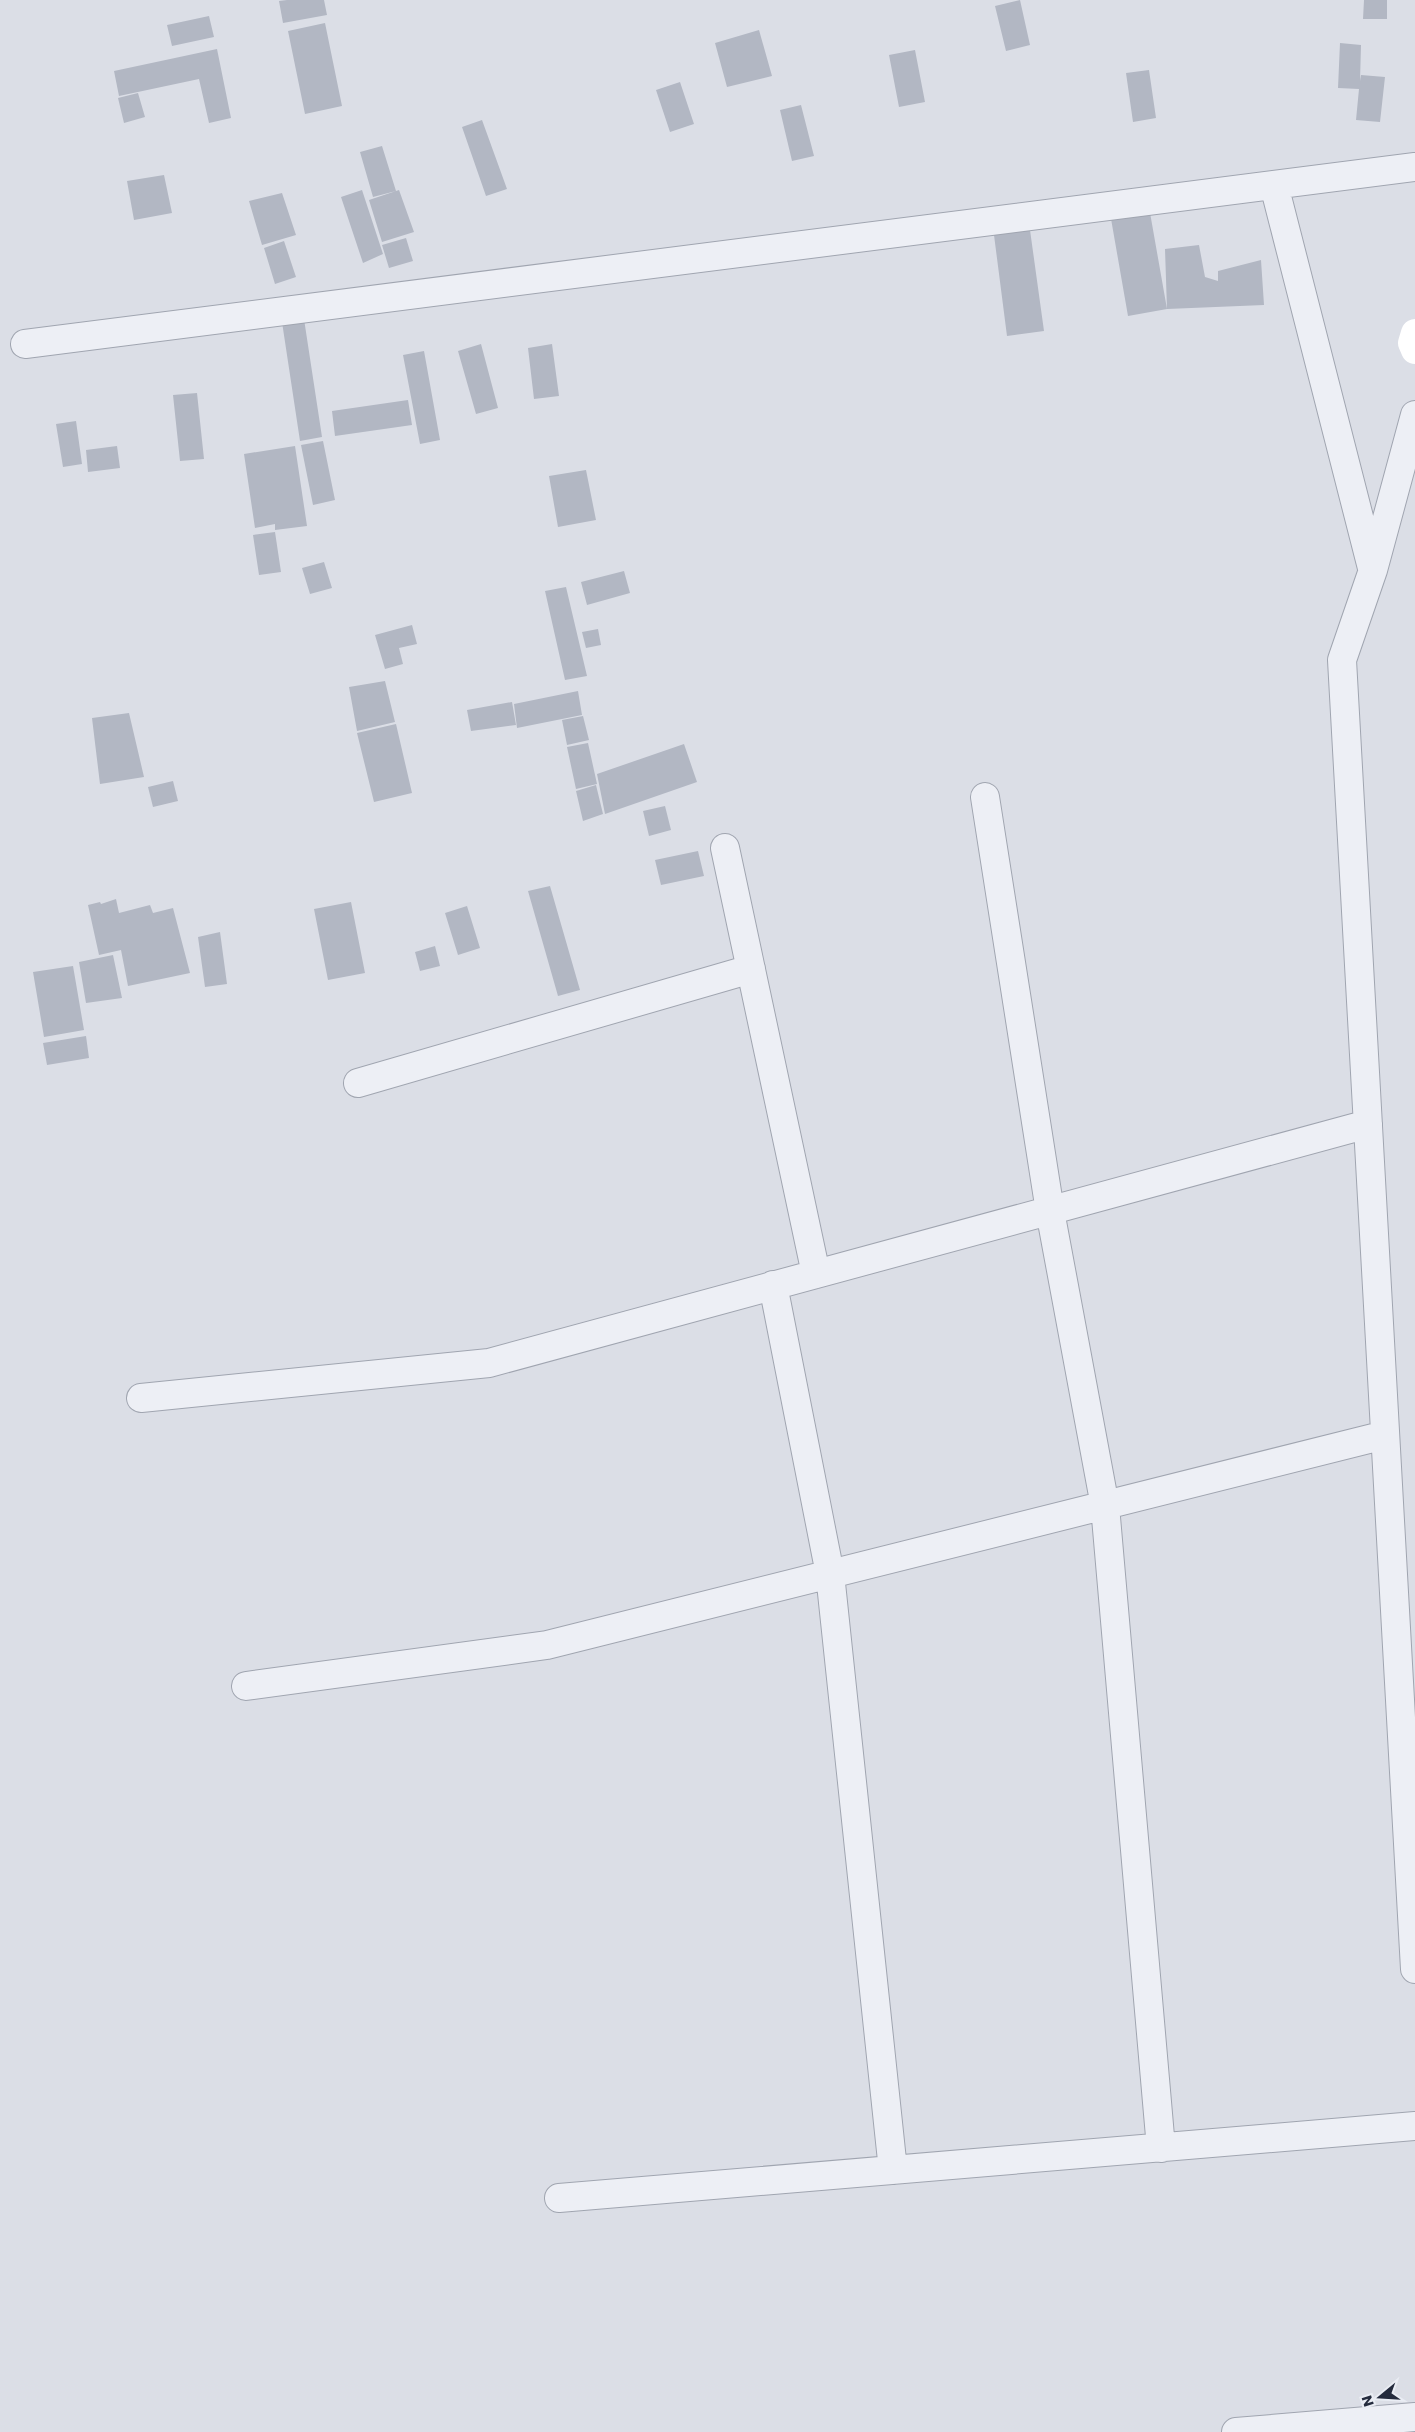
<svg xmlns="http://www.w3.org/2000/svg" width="1415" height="2432" font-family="Poppins,sans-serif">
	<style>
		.building { fill: #b2b7c3 }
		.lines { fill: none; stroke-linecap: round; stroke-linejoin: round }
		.street-casing { stroke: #a0a5b0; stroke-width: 30 }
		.street { stroke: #edeff5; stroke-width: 28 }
		.secondary { stroke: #fff; stroke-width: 28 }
	</style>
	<rect width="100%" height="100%" fill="#dbdee6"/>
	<!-- building -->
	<path class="building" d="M 287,0 L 324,0 L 327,15 L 283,23 L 279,1 Z
		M 1020,0 L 1030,45 L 1006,51 L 995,6 Z
		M 1364,0 L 1387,0 L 1387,19 L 1363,19 Z
		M 209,16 L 214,37 L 172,46 L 167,25 Z
		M 325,23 L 342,106 L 305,114 L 288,31 Z
		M 759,30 L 772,76 L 727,87 L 715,43 Z
		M 1340,43 L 1361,45 L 1360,81 L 1361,75 L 1385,77 L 1380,122 L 1356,120 L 1359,89 L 1338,88 Z
		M 217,49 L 231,118 L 209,123 L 199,79 L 119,96 L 114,71 Z
		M 915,50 L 925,102 L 899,107 L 889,55 Z
		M 1149,70 L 1156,118 L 1133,122 L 1126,73 Z
		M 680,82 L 694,124 L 670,132 L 656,90 Z
		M 138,93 L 145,117 L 124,123 L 118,98 Z
		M 801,105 L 814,156 L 792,161 L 780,110 Z
		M 482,120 L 507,189 L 486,196 L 462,127 Z
		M 382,146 L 396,191 L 373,197 L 360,152 Z
		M 164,175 L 172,213 L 134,220 L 127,181 Z
		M 362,190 L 383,254 L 363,263 L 341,197 Z
		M 399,190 L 414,232 L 382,242 L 369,200 Z
		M 282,193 L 296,235 L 262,245 L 249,201 Z
		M 1149,207 L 1167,309 L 1165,249 L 1199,245 L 1205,277 L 1218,281 L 1218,271 L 1261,260 L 1264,305 L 1167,309 L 1128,316 L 1110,213 Z
		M 1030,230 L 1044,331 L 1007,336 L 994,235 Z
		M 406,238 L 413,261 L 389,268 L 382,245 Z
		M 284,241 L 296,277 L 275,284 L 264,248 Z
		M 304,319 L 322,437 L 300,441 L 282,322 Z
		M 481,344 L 498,408 L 476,414 L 458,351 Z
		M 552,344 L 559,396 L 534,399 L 528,348 Z
		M 424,351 L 440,440 L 420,444 L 403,355 Z
		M 197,393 L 204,459 L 180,461 L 173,395 Z
		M 408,400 L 412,425 L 335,436 L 332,411 Z
		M 76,421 L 82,464 L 63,467 L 56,424 Z
		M 323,441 L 335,500 L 313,505 L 301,445 Z
		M 117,446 L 120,468 L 88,472 L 86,450 Z
		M 295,446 L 307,526 L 275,530 L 275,524 L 255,528 L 244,454 Z
		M 586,470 L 596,520 L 558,527 L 549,476 Z
		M 275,532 L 281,572 L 259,575 L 253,535 Z
		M 324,562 L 332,588 L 310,594 L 302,568 Z
		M 624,571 L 630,593 L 587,605 L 581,582 Z
		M 566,587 L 587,676 L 565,680 L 545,591 Z
		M 412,625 L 417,644 L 399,648 L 403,664 L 385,669 L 375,635 Z
		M 598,629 L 601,645 L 586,648 L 582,632 Z
		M 385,681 L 395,722 L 357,731 L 349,687 Z
		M 578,691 L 582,715 L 517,728 L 514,704 Z
		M 512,702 L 516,725 L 471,731 L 467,710 Z
		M 129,713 L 144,777 L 100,784 L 92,718 Z
		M 583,716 L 589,740 L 567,745 L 562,720 Z
		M 396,724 L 412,793 L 374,802 L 357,733 Z
		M 588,743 L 597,784 L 576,789 L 567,747 Z
		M 684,744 L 697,782 L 605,814 L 597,774 Z
		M 173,781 L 178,801 L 153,807 L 148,787 Z
		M 596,785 L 603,814 L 583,821 L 576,791 Z
		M 665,806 L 671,830 L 649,836 L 643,811 Z
		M 698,851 L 704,876 L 661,885 L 655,860 Z
		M 550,886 L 580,990 L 558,996 L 528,891 Z
		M 116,899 L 119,913 L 150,905 L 153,913 L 173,908 L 190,973 L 128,986 L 121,950 L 99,955 L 88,905 L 100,902 L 101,904 Z
		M 351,902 L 365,973 L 328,980 L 314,909 Z
		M 467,906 L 480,948 L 458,955 L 445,913 Z
		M 220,932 L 227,984 L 205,987 L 198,937 Z
		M 435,946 L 440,966 L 420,971 L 415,952 Z
		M 113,955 L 122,998 L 86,1003 L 79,962 Z
		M 73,966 L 84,1030 L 44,1037 L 33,972 Z
		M 86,1036 L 89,1058 L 47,1065 L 43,1043 Z"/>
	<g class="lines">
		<defs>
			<path id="street" d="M 1274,185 L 1372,568
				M 25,344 L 1415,167
				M 1415,415 L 1373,570 L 1342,660 L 1415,1969
				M 985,797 L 1050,1211 L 1105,1506 L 1161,2148
				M 725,848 L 816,1274
				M 358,1083 L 751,969
				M 773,1285 L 830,1574 L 893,2170
				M 141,1398 L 489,1363 L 1368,1124
				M 246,1686 L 547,1645 L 1385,1435
				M 559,2198 L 1415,2126
				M 1236,2432 L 1415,2417"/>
		</defs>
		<!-- street casing -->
		<use href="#street" class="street-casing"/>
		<!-- street -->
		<use href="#street" class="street"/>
		<!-- secondary -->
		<path class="secondary" d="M 1415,333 L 1412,343 L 1415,350"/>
	</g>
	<!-- north arrow -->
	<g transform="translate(1380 2397) rotate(252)" stroke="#eaedf4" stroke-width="4" paint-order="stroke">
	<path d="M0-4L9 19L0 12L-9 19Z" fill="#242b3d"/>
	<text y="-8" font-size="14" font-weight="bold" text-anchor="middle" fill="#242b3d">N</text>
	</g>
</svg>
